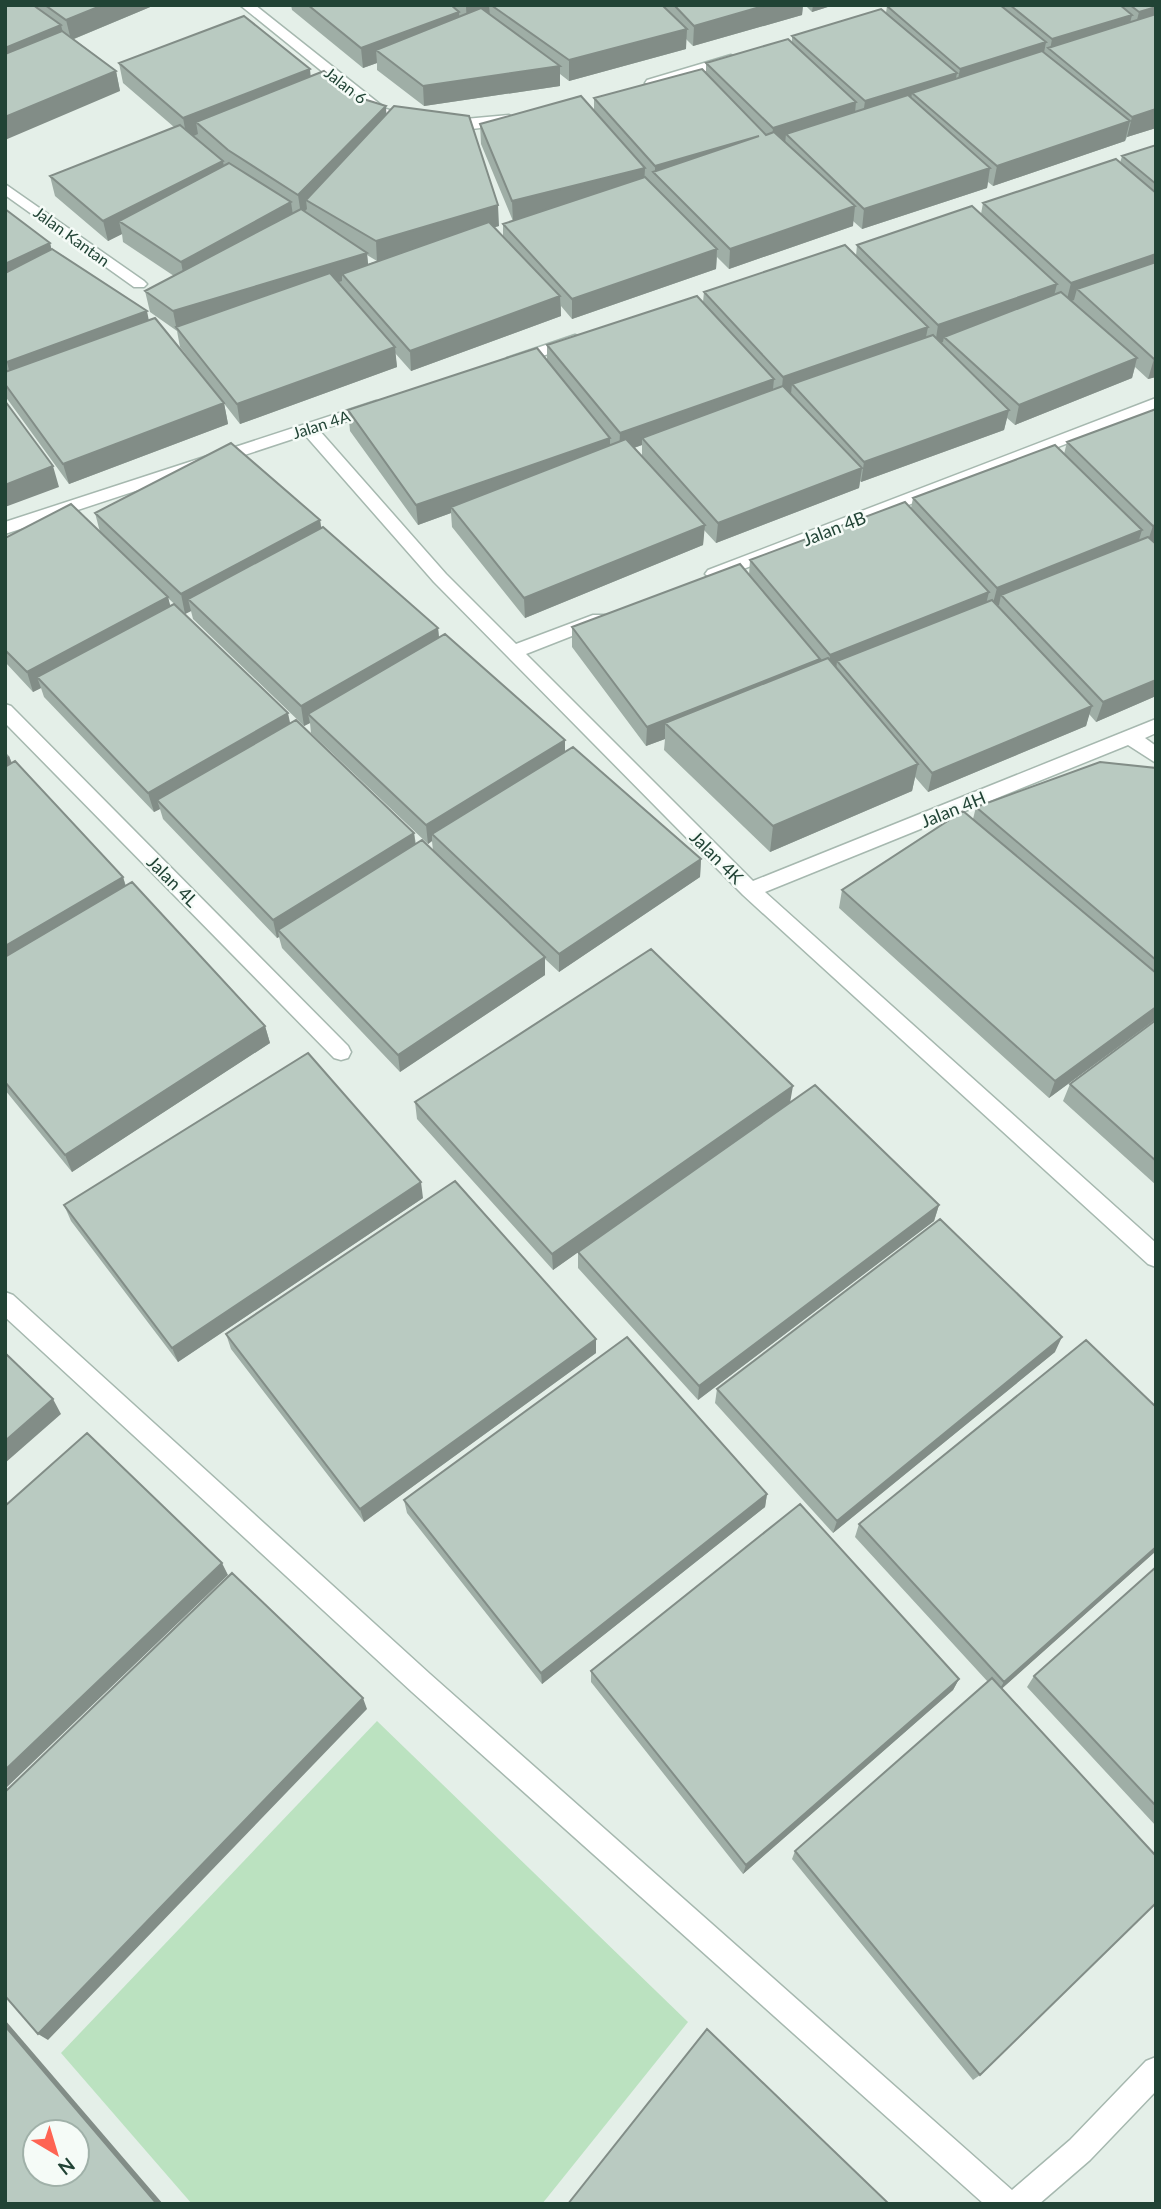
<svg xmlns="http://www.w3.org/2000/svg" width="1161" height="2209" font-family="Lato,sans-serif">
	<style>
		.green { fill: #bbe2c0 }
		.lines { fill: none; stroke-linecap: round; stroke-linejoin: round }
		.minor-casing { stroke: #a6b8af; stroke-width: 3 }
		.minor { fill: #fff; fill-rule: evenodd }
		.wall { fill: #9faea6; fill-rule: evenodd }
		.shaded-wall { fill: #828d87 }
		.building { fill: #b9cac1; stroke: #828d87; stroke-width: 2; fill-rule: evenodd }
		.labels { text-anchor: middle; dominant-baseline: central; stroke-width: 5; stroke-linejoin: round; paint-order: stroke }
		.far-street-label { font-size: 16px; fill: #214335; stroke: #f5fbf7 }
		.street-label { font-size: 18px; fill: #214335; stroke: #f5fbf7 }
	</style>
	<rect width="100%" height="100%" fill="#e4efe8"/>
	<!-- green -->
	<path class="green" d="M 377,1721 L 688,2022 L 542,2204 L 192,2204 L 61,2053 Z"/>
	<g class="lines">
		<defs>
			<path id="minor" d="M 240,5 L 255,5 L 386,109 L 393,111 L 393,117 L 376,115 Z
				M 731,55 L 738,59 L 736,62 L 652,87 L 645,83 L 647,80 Z
				M 509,115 L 516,119 L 514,122 C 498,126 447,135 436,125 L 443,121 Z
				M 5,184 L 144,281 L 147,284 L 144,287 L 134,287 L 5,195 Z
				M 575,335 L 581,337 L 583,340 L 581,343 L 513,366 L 505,361 L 507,358 Z
				M 1156,398 L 1156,409 L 720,578 L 714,580 L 705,574 L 708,570 Z
				M 376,401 L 382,402 L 384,406 L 382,410 L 319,430 L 446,574 L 516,644 L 593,615 L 605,615 L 608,619 L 605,623 L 526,654 L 753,881 L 1156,719 L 1156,733 L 1145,738 L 1156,746 L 1156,763 L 1128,745 L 765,892 L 1156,1243 L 1156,1267 L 1148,1264 L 743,895 L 434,582 L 305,435 L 5,534 L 5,522 Z
				M 5,704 L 11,706 L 348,1046 L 351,1052 L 348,1058 L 341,1060 L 334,1058 L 5,723 Z
				M 5,1292 L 13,1295 L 430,1674 L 1012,2190 L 1070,2140 L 1146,2061 L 1156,2057 L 1156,2091 L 1090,2160 L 1039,2204 L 984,2204 L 412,1692 L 5,1317 Z"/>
		</defs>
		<!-- minor casing -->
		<use href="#minor" class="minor-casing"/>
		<!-- minor -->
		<use href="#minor" class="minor"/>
	</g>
	<!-- wall -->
	<path class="wall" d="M 5,5 L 155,5 L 74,39 L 116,71 L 120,91 Z
		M 291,5 L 803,5 L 802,15 L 693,46 L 686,39 L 686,49 L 569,81 L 560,74 L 560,86 L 424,106 L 377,70 L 377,63 L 363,68 L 292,10 Z
		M 805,5 L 834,5 L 812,12 Z
		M 889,5 L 1156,5 L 1156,128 L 1127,137 L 1125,141 L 993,186 L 988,182 L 987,188 L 862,229 L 853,221 L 853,226 L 729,269 L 717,257 L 716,269 L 572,319 L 561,306 L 561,316 L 411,371 L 395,353 L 397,367 L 240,424 L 180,347 L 177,331 L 150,312 L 145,291 L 174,276 L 123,242 L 122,234 L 108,241 L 55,196 L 50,176 L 174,127 L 123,83 L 119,63 L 311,76 L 357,97 L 386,106 L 386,114 L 499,226 L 494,227 L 503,237 L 503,224 L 513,221 L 481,144 L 480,124 L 594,110 L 594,98 L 706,73 L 706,63 L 792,42 L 792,36 L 886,13 L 887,6 ZM 367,255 L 377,261 L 368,264 Z
		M 1156,145 L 1156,377 L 1148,379 L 1135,367 L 1132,378 L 1015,425 L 1007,418 L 1004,430 L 861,482 L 860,481 L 859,488 L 716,543 L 704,530 L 703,545 L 525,618 L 452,527 L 451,513 L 418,525 L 350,431 L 348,410 L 547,361 L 547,345 L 703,302 L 704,292 L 856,256 L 857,245 L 981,214 L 983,203 L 1120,163 L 1122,156 ZM 642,445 L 642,456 L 634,448 Z
		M 5,209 L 50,243 L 51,249 L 149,320 L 224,403 L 228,424 L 69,484 L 5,396 Z
		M 1156,409 L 1156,543 L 1155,543 L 1156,543 L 1156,696 L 1096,722 L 1089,714 L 1086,726 L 928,792 L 915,777 L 912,791 L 770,852 L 664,750 L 665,739 L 646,746 L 572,647 L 572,627 L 749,575 L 750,560 L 911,508 L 913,498 L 1064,454 L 1067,442 Z
		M 95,513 L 320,520 L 321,528 L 438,628 L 439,638 L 565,751 L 701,859 L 700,877 L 559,972 L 545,959 L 545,975 L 400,1072 L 282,948 L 279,937 L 277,938 L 163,819 L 160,809 L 154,812 L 44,697 L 41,688 L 33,692 L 5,662 L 5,538 L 100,532 ZM 168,598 L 185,614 L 191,611 L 193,619 L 304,726 L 310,723 L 311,733 L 428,844 L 432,841 L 433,851 L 416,844 L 414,833 L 290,724 L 170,606 Z
		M 5,752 L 9,756 L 12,763 L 123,877 L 126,886 L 265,1026 L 270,1043 L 72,1172 L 5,1090 Z
		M 1156,768 L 1156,1019 L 1049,1098 L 839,908 L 842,890 L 973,819 L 976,807 Z
		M 1156,1020 L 1156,1185 L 1063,1101 L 1070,1084 Z
		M 415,1102 L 790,1103 L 939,1205 L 934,1221 L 698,1400 L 578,1268 L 578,1252 L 553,1270 L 417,1119 Z
		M 423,1198 L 178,1362 L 71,1221 L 64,1205 Z
		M 226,1334 L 596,1339 L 596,1353 L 364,1522 L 231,1349 Z
		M 1055,1352 L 833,1533 L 715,1403 L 717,1389 Z
		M 1156,1407 L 1156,1551 L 1002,1688 L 980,2075 L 973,2080 L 792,1859 L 795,1851 L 988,1682 L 855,1537 L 859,1524 Z
		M 767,1494 L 765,1507 L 542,1684 L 407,1513 L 404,1500 Z
		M 1156,1567 L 1156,1826 L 1027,1687 L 1034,1676 Z
		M 591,1671 L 959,1679 L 953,1690 L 743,1874 L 591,1682 Z"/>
	<!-- shaded-wall -->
	<path class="shaded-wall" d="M 103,5 L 155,5 L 71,40 L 66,20 Z
		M 468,5 L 489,5 L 490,17 L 467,26 L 466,6 Z
		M 767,5 L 803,5 L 802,15 L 693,46 L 694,26 Z
		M 813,5 L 834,5 L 812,12 Z
		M 1156,7 L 1156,25 L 1134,32 L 1139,12 Z
		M 459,12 L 460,32 L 376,50 L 377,63 L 363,68 L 361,48 Z
		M 1132,15 L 1127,35 L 1050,50 L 1052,39 Z
		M 61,25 L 66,45 L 5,71 L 5,48 Z
		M 687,29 L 686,49 L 569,81 L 569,60 Z
		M 1046,42 L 1042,63 L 956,89 L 960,69 Z
		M 560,66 L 560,86 L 424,106 L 423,86 Z
		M 310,69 L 312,89 L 196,122 L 198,134 L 187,139 L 183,118 Z
		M 116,71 L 120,91 L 5,140 L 5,117 Z
		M 957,73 L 953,93 L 912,93 L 910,107 L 862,122 L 865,101 Z
		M 856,102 L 854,123 L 786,134 L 785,144 L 771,148 L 773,128 Z
		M 386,106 L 387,126 L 306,200 L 307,209 L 301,215 L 298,195 Z
		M 1156,109 L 1156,128 L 1127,137 L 1132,117 Z
		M 1130,121 L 1125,141 L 993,186 L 997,166 Z
		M 759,136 L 655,174 L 655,166 Z
		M 223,161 L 226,181 L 119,221 L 122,234 L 108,241 L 103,221 Z
		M 645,168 L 644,188 L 513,221 L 512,201 Z
		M 990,168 L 987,188 L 862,229 L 864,209 Z
		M 291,202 L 294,222 L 185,283 L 181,262 Z
		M 498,205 L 499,226 L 377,262 L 376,241 Z
		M 855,206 L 853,226 L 729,269 L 730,249 Z
		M 50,243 L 55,263 L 5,288 L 5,264 Z
		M 717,249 L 716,269 L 572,319 L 572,299 Z
		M 367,253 L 369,274 L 342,274 L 342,281 L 179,330 L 176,327 L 177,331 L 173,311 Z
		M 1156,254 L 1156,272 L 1077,289 L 1074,300 L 1066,303 L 1071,283 Z
		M 1057,284 L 1052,304 L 944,337 L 943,342 L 935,345 L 938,325 Z
		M 560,296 L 561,316 L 411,371 L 410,351 Z
		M 147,311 L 151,331 L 12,382 L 7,362 Z
		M 928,327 L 924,347 L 792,384 L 791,394 L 781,397 L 783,377 Z
		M 395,347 L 397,367 L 240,424 L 237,404 Z
		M 1137,358 L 1132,378 L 1015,425 L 1019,405 Z
		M 1156,358 L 1156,377 L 1148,379 L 1154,359 Z
		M 774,379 L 772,399 L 642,438 L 642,445 L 619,453 L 620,433 Z
		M 224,403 L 228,424 L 69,484 L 63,464 Z
		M 1009,410 L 1004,430 L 861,482 L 864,462 Z
		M 610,438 L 610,458 L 451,507 L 451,513 L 418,525 L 416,505 Z
		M 53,466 L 59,487 L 5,507 L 5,485 Z
		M 862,468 L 859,488 L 716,543 L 718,523 Z
		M 320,520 L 323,540 L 188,599 L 191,611 L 185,614 L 181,594 Z
		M 705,525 L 703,545 L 525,618 L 524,598 Z
		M 1156,525 L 1156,543 L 1146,546 L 1153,526 Z
		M 1142,530 L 1136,550 L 1001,595 L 999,605 L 992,607 L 997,588 Z
		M 989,592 L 984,612 L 837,661 L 836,671 L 827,674 L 830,655 Z
		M 168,597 L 173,616 L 37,677 L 41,688 L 33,692 L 27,672 Z
		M 438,628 L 440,648 L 308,714 L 310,723 L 304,726 L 301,706 Z
		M 820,659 L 817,678 L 665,723 L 665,739 L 646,746 L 647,727 Z
		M 1156,680 L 1156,696 L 1096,722 L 1103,702 Z
		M 1092,706 L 1086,726 L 928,792 L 932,773 Z
		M 288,713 L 292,732 L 157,800 L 160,809 L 154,812 L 148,793 Z
		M 565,740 L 565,759 L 432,834 L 432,841 L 428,844 L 426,825 Z
		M 9,756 L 16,775 L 5,781 L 5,758 Z
		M 918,764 L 912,791 L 770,852 L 773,826 Z
		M 414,833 L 416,851 L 278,930 L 279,937 L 277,938 L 273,920 Z
		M 701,859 L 700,877 L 559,972 L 559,954 Z
		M 123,877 L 128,895 L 5,968 L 5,946 Z
		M 545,957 L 545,975 L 400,1072 L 398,1055 Z
		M 1156,1007 L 1156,1019 L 1049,1098 L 1055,1081 Z
		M 265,1026 L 270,1043 L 72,1172 L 65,1155 Z
		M 793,1086 L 790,1103 L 553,1270 L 552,1254 Z
		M 421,1182 L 423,1198 L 178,1362 L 172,1348 Z
		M 939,1205 L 934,1221 L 698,1400 L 699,1386 Z
		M 1062,1337 L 1055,1352 L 833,1533 L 837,1521 Z
		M 596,1339 L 596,1353 L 364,1522 L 360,1509 Z
		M 53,1399 L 61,1414 L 5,1463 L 5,1441 Z
		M 767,1494 L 765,1507 L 542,1684 L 541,1673 Z
		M 1156,1547 L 1156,1551 L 997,1693 L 1004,1682 Z
		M 222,1563 L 228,1575 L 5,1789 L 5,1770 Z
		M 959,1679 L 953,1690 L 743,1874 L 746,1865 Z
		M 363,1698 L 367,1709 L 48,2040 L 38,2034 Z
		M 5,2020 L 163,2204 L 157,2204 L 5,2026 Z"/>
	<!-- building -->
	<path class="building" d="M 5,5 L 33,5 L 61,25 L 5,48 Z
		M 45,5 L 103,5 L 66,20 Z
		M 308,5 L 451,5 L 459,12 L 361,48 Z
		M 491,5 L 662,5 L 687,29 L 569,60 Z
		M 674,5 L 767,5 L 694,26 Z
		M 889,5 L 1000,5 L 1046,42 L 960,69 L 887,6 Z
		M 1010,5 L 1120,5 L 1132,15 L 1052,39 Z
		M 1130,5 L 1156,5 L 1156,7 L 1139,12 Z
		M 481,8 L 560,66 L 423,86 L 376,50 Z
		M 881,9 L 957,73 L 865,101 L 792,36 Z
		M 1156,14 L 1156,109 L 1132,117 L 1048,48 Z
		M 244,16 L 310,69 L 183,118 L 119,63 Z
		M 62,31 L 116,71 L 5,117 L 5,54 Z
		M 788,39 L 856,102 L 773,128 L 706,63 Z
		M 1042,51 L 1130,121 L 997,166 L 912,93 Z
		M 702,69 L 766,135 L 774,132 L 855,206 L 730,249 L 653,172 L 759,136 L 655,166 L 594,98 Z
		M 324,71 L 357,97 L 386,106 L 298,195 L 228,150 L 196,122 Z
		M 908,95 L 990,168 L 864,209 L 786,134 Z
		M 581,96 L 645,168 L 512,201 L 480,124 Z
		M 394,106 L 469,116 L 498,205 L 376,241 L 306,200 Z
		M 180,125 L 223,161 L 103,221 L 50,176 Z
		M 1156,145 L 1156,184 L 1122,156 Z
		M 1116,159 L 1156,193 L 1156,254 L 1071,283 L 983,203 Z
		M 229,163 L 291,202 L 181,262 L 119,221 Z
		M 645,177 L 717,249 L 572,299 L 503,224 Z
		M 972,206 L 1057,284 L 938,325 L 857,245 Z
		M 5,209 L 50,243 L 5,264 Z
		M 301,209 L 367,253 L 173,311 L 145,291 Z
		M 489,222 L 560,296 L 410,351 L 342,274 Z
		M 845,245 L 928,327 L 783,377 L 704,292 Z
		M 52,249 L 147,311 L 7,362 L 5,361 L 5,273 Z
		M 1156,262 L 1156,358 L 1154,359 L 1077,289 Z
		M 330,273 L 395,347 L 237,404 L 176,327 Z
		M 1061,292 L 1137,358 L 1019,405 L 944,337 Z
		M 697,296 L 774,379 L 620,433 L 547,345 Z
		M 155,318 L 224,403 L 63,464 L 5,384 L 5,372 Z
		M 933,335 L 1009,410 L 864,462 L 792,384 Z
		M 537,348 L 610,438 L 416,505 L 348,410 Z
		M 783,386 L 862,468 L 718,523 L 642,438 Z
		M 5,401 L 53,466 L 5,485 Z
		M 1156,409 L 1156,525 L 1153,526 L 1067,442 Z
		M 626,439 L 705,525 L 524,598 L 451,507 Z
		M 231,443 L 320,520 L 181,594 L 95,513 Z
		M 1055,445 L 1142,530 L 997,588 L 913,498 Z
		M 905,502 L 989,592 L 830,655 L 750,560 Z
		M 71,504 L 168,597 L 27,672 L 5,650 L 5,538 Z
		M 323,527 L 438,628 L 301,706 L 188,599 Z
		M 1148,537 L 1156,544 L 1156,680 L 1103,702 L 1001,595 Z
		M 740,564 L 820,659 L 647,727 L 572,627 Z
		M 992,600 L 1092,706 L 932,773 L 837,661 Z
		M 174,604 L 288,713 L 148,793 L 37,677 Z
		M 445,634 L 565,740 L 426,825 L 308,714 Z
		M 828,658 L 918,764 L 773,826 L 665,723 Z
		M 296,720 L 414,833 L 273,920 L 157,800 Z
		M 573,747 L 701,859 L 559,954 L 432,834 Z
		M 15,761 L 123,877 L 5,946 L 5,767 Z
		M 1100,762 L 1156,768 L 1156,960 L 976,807 Z
		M 963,811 L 1156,973 L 1156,1007 L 1055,1081 L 842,890 Z
		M 422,840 L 545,957 L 398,1055 L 278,930 Z
		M 132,882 L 265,1026 L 65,1155 L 5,1082 L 5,957 Z
		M 651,949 L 793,1086 L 552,1254 L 415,1102 Z
		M 1156,1020 L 1156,1161 L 1070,1084 Z
		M 308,1053 L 421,1182 L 172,1348 L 64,1205 Z
		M 815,1085 L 939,1205 L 699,1386 L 578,1252 Z
		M 455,1181 L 596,1339 L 360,1509 L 226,1334 Z
		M 940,1219 L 1062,1337 L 837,1521 L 717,1389 Z
		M 627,1337 L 767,1494 L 541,1673 L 404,1500 Z
		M 1086,1340 L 1156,1407 L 1156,1547 L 1004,1682 L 859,1524 Z
		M 5,1353 L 53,1399 L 5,1441 Z
		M 87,1433 L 222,1563 L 5,1770 L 5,1506 Z
		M 800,1504 L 959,1679 L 746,1865 L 591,1671 Z
		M 1156,1567 L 1156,1806 L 1034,1676 Z
		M 232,1573 L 363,1698 L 38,2034 L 5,1996 L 5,1792 Z
		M 992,1678 L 1156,1856 L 1156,1903 L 980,2075 L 795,1851 Z
		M 5,2026 L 157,2204 L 5,2204 ZM 35,2132 L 77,2132 L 77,2174 L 35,2174 Z
		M 707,2029 L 889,2204 L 568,2204 Z"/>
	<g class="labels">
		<!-- far-street labels -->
		<g class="far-street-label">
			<text transform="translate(346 85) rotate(38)">Jalan 6</text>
			<text transform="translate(72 236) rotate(36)">Jalan Kantan</text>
			<text transform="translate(321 424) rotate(-18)">Jalan 4A</text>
		</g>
		<!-- street labels -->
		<g class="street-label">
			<text transform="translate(834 528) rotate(-21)">Jalan 4B</text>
			<text transform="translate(953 809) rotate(-22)">Jalan 4H</text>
			<text transform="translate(717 857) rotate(45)">Jalan 4K</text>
			<text transform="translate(173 881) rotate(45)">Jalan 4L</text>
		</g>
	</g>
	<!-- border -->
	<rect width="1161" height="2209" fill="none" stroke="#214335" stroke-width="14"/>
	<!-- north arrow -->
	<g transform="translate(56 2153) rotate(142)"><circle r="33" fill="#f5fbf7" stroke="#a0b1a9" stroke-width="2"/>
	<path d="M0-5L12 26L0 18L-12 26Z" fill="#fe6453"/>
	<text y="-10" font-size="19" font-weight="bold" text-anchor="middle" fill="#214335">N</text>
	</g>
</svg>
